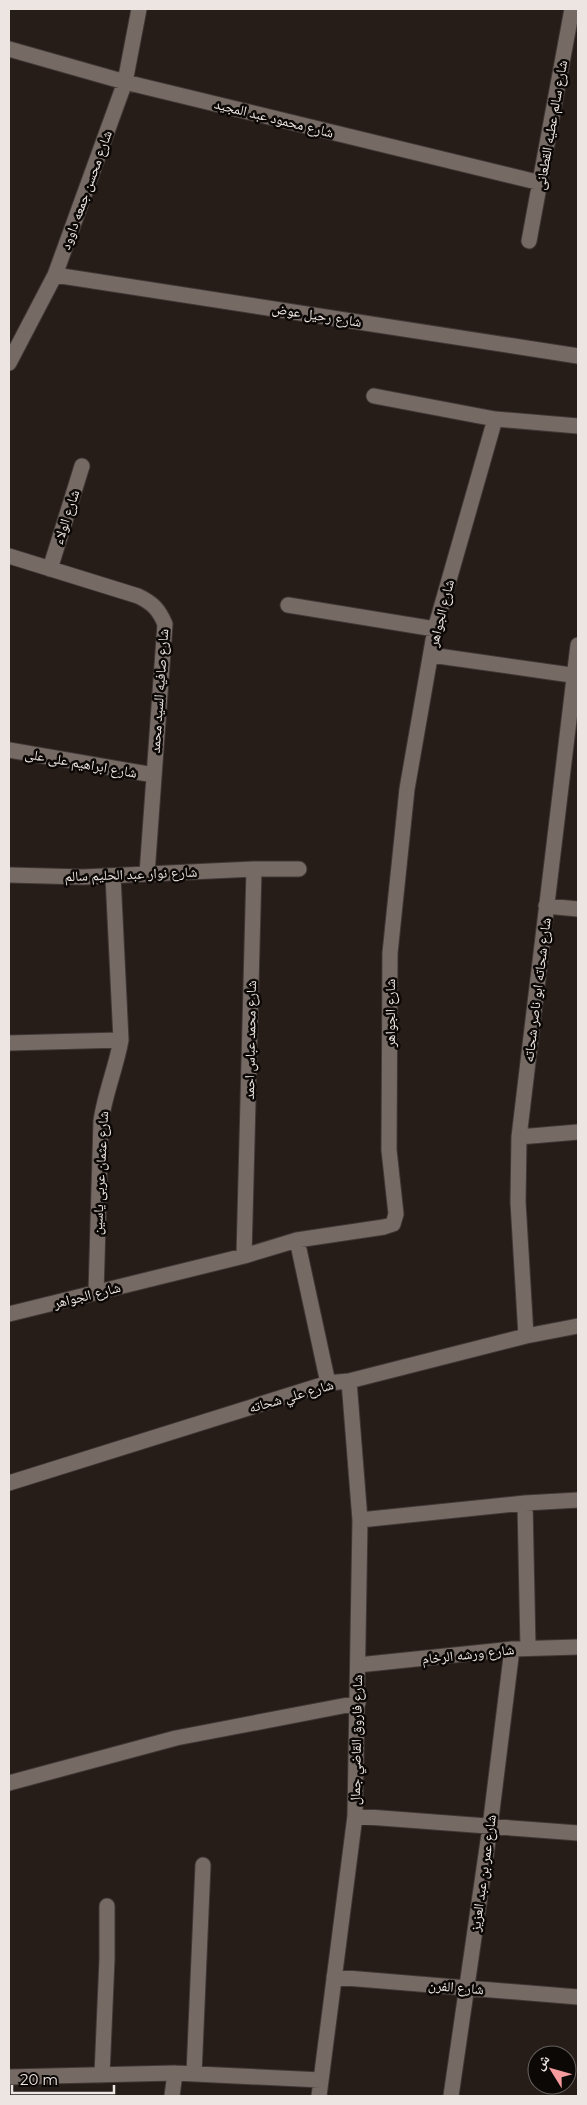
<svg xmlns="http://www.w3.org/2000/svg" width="587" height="2105" font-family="Montserrat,'Noto Naskh Arabic',sans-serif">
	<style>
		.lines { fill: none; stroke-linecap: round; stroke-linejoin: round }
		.minor-casing { stroke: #403835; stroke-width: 17 }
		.minor { stroke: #766a65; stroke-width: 15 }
		.labels { text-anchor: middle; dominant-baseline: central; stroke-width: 5; stroke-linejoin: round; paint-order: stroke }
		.street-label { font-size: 14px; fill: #ece5e2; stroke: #0c0806 }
	</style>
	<rect width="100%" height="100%" fill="#261c18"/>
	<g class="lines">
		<defs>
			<path id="minor" d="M 9,49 L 125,82 L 541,183
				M 529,241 L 572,9
				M 55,275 L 578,356
				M 9,363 L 55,275 L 125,82 L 139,9
				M 374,396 L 495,419 L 578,426
				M 9,556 L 138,596 C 153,603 159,610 165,624 L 147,874
				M 50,569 L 82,466
				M 288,605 L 435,629
				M 431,655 L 578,676
				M 9,750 L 154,775
				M 9,875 L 83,877 L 254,869
				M 546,906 L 578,909
				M 9,1043 L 121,1040
				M 519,1137 L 578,1132
				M 297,1240 L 328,1383
				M 244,1256 L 254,869 L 299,869
				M 96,1293 L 101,1121 C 105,1093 116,1068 121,1040 L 113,876
				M 9,1314 L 244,1256 L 297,1240 L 384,1227 L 393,1224 L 396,1214 L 389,1150 L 390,953 L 407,789 L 435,629 L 495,419
				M 526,1336 L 518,1202 L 519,1137 L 578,645
				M 9,1483 L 328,1383 L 349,1381 L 526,1336 L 578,1326
				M 525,1503 L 528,1648
				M 360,1520 L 525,1503 L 578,1500
				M 358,1665 L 512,1649 L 578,1647
				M 9,1783 L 176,1738 L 358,1703
				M 355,1816 L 578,1833
				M 334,1977 L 578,1997
				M 194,2074 L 203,1865
				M 102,2075 L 107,1959 L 107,1906
				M 9,2077 L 175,2073 L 321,2080
				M 172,2096 L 175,2073
				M 319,2096 L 355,1816 L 360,1520 L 349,1381
				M 451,2096 L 490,1827 L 512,1649"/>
		</defs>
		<!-- minor casing -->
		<use href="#minor" class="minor-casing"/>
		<!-- minor -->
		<use href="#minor" class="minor"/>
	</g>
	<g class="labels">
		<!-- street labels -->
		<g class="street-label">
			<text transform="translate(274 118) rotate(14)">شارع محمود عبد المجيد</text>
			<text transform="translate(551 125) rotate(-80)">شارع سالم عطيه القطعانى</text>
			<text transform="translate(86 190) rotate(-70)">شارع محسن جمعه داوود</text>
			<text transform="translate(317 315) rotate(9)">شارع رحيل عوض</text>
			<text transform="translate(66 517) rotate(-72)">شارع الولاء</text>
			<text transform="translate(441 613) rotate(-76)">شارع الجواهر</text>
			<text transform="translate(159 691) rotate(-86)">شارع صافيه السيد محمد</text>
			<text transform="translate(81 763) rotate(10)">شارع ابراهيم على على</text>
			<text transform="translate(131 874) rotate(-2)">شارع نوار عبد الحليم سالم</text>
			<text transform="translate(537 990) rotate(-83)">شارع شحاته ابو ناصر شحاته</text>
			<text transform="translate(390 1013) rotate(-90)">شارع الجواهر</text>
			<text transform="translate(250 1040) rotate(-89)">شارع محمد عباس احمد</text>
			<text transform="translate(100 1173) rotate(-87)">شارع عثمان عربى ياسين</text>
			<text transform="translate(87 1295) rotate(-14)">شارع الجواهر</text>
			<text transform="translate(291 1396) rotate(-16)">شارع علي شحاته</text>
			<text transform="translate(468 1654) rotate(-6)">شارع ورشه الرخام</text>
			<text transform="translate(356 1740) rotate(-89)">شارع فاروق القاضي جمال</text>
			<text transform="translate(483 1873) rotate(-82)">شارع عمر بن عبد العزيز</text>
			<text transform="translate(456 1987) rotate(5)">شارع الفرن</text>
		</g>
	</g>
	<!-- border -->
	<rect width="587" height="2105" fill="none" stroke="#ece5e2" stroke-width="20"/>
	<!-- north arrow -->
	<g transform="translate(552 2070) rotate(307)"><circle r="24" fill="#0c0806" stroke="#66605e"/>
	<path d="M0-4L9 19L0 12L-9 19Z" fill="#f59b9e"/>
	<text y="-8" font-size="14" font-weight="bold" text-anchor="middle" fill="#ece5e2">ش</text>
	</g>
	<!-- scale -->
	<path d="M12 2085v8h102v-8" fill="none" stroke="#ece5e2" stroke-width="2.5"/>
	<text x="20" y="2085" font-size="15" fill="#ece5e2" stroke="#0c0806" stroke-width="4" paint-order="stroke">20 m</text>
</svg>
